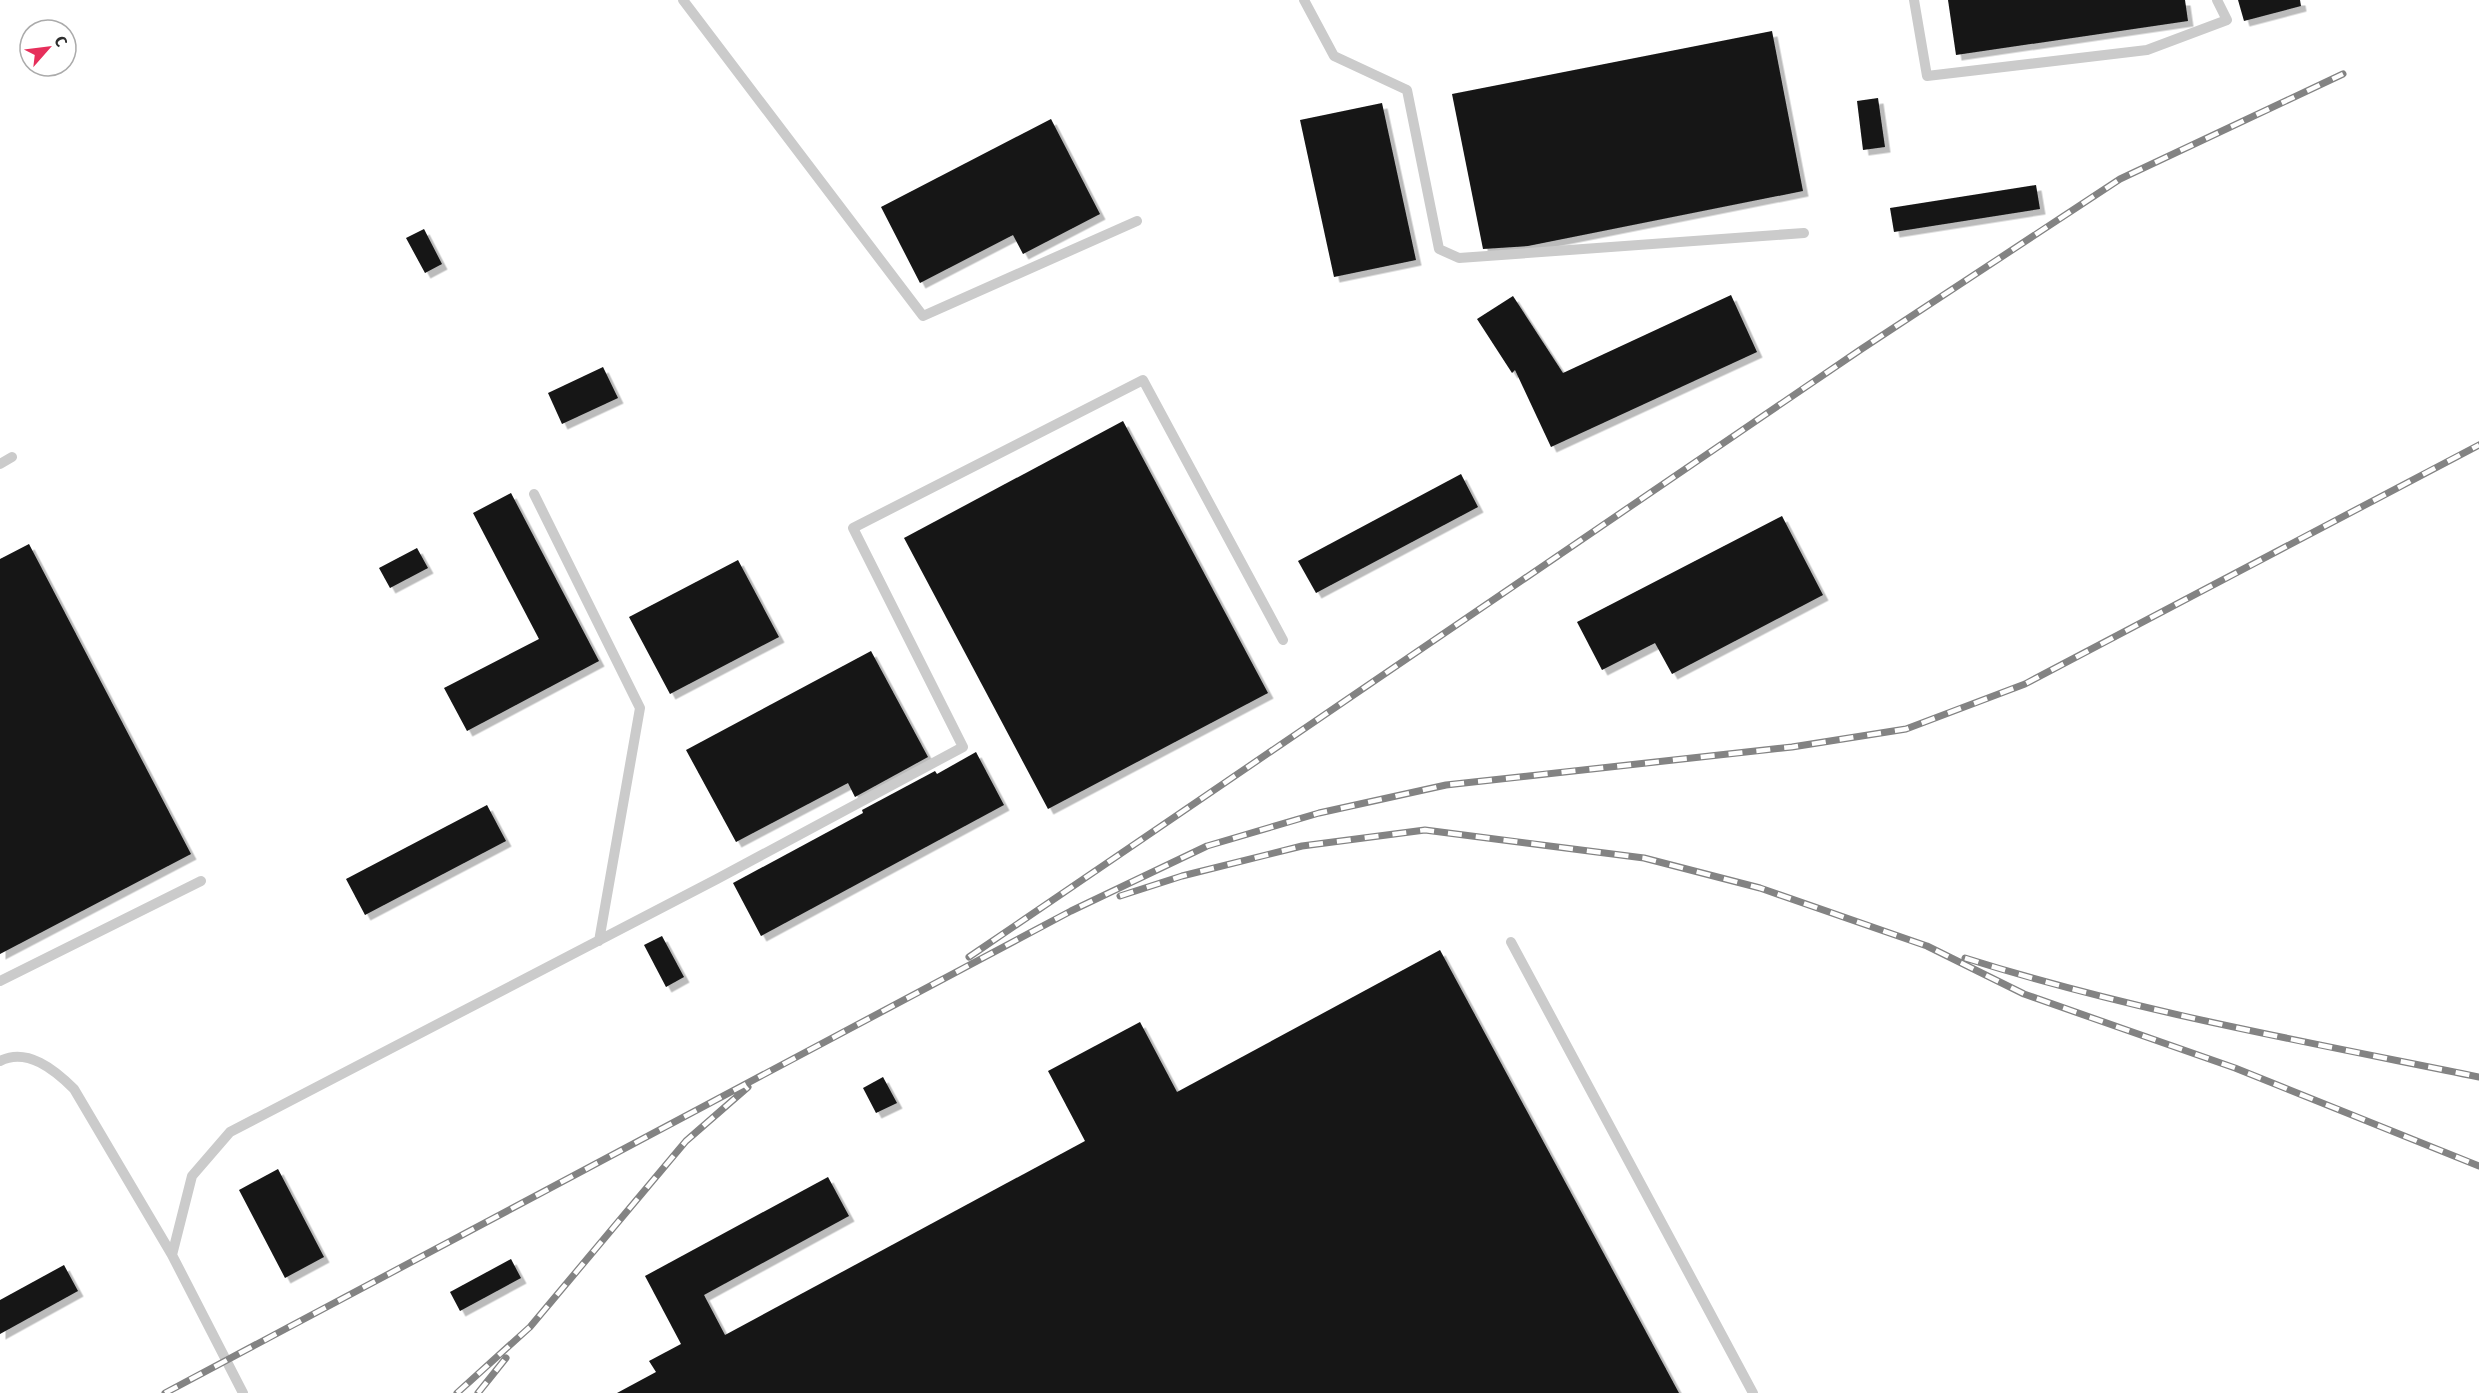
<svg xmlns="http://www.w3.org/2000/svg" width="2479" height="1393" font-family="'Fira Sans',sans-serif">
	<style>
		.building { fill: #151515; filter: url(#shadow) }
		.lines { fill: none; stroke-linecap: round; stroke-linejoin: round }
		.service { stroke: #cbcbcb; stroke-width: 10 }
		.rail-casing { stroke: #838383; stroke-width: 7 }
		.rail { stroke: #fff; stroke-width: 4.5; stroke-dasharray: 14; stroke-linecap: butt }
	</style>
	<defs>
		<filter id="shadow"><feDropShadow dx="5.5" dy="5.5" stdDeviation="0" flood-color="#0004"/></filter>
	</defs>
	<rect width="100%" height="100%" fill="#fff"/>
	<!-- building -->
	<path class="building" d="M 1948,0 L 2185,0 L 2188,21 L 1956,55 Z
		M 2238,0 L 2300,0 L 2301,6 L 2244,21 Z
		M 1772,31 L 1803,191 L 1528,246 L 1483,249 L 1452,94 Z
		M 1878,98 L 1885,147 L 1863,150 L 1857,101 Z
		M 1382,103 L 1416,260 L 1334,277 L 1300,120 Z
		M 1051,119 L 1100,214 L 1023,254 L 1013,235 L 920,283 L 881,207 Z
		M 2036,185 L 2040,209 L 1894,232 L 1890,208 Z
		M 424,229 L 442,264 L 425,273 L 406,238 Z
		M 1731,295 L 1757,352 L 1551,447 L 1515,370 L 1512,373 L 1477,319 L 1513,296 L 1563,373 Z
		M 603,367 L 618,398 L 562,424 L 548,393 Z
		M 1123,421 L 1268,693 L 1048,809 L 904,538 Z
		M 1461,474 L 1478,507 L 1316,593 L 1298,561 Z
		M 511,493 L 599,661 L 467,731 L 444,688 L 539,639 L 473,513 Z
		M 1782,516 L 1823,595 L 1672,674 L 1655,643 L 1602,670 L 1577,622 Z
		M 29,544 L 191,854 L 0,954 L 0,559 Z
		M 417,548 L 428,568 L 390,588 L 379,568 Z
		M 738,560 L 779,637 L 670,694 L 629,617 Z
		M 871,651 L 928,757 L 855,797 L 848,783 L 736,842 L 686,750 Z
		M 976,752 L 1004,805 L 761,936 L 733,883 L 863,813 L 862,810 L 935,771 L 937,774 Z
		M 487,805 L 506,841 L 365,915 L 346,879 Z
		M 662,936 L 684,977 L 666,987 L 644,945 Z
		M 1440,950 L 1679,1393 L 617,1393 L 656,1372 L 649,1361 L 681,1344 L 645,1276 L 828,1177 L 849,1216 L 704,1295 L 725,1335 L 1085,1141 L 1048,1071 L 1140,1022 L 1177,1092 Z
		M 883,1077 L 897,1103 L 876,1113 L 863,1088 Z
		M 278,1169 L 324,1257 L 285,1278 L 239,1190 Z
		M 511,1259 L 521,1278 L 460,1311 L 450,1292 Z
		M 64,1265 L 78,1291 L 0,1334 L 0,1300 Z"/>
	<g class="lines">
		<!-- service -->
		<path class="service" d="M 683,0 L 923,316 L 1137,221
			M 1304,0 L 1334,56 L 1407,90 L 1439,249 L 1459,258 L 1804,233
			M 1914,0 L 1927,76 L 2147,50 L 2227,20 L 2217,0
			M 0,464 L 12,457
			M 534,494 L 640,708 L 599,941
			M 1511,942 L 1753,1393
			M 0,981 L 201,881
			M 0,1061 C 27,1047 55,1070 74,1089 L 172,1255 L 243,1393
			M 172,1255 L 192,1176 L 230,1132 L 717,879 L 963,747 L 853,528 L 1143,380 L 1283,640"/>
		<defs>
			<path id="rail" d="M 1120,896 L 1182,876 L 1302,846 L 1425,830 L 1644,858 L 1760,888 L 1927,946 L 2024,994 L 2235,1068 L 2479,1166
				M 969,957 L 1860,350 L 2120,179 L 2343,74
				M 1965,958 C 2133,1011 2307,1042 2479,1077
				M 165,1393 L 1071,911 L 1207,846 L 1319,813 L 1446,785 L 1792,747 L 1906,729 L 2025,684 L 2479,445
				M 457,1393 L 530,1327 L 686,1141 L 748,1087
				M 478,1393 L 506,1358"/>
		</defs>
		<!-- rail casing -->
		<use href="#rail" class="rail-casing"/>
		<!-- rail -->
		<use href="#rail" class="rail"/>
	</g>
	<!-- north arrow -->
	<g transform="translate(48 48) rotate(62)"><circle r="28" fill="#ffffff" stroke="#ababab" stroke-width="1.5"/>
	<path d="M0-4.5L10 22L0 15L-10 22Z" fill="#e62f5b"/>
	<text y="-9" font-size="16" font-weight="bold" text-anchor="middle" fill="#2e2e2e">С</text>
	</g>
</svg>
